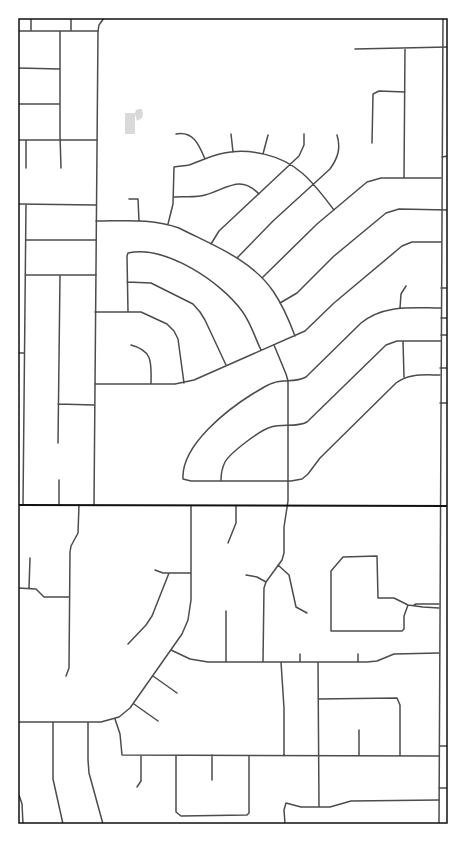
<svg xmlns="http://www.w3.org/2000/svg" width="466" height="842" font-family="Helvetica,sans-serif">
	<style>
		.water { fill: #d9d9d9 }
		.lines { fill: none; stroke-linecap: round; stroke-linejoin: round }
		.minor { stroke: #4c4c4c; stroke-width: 1.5 }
		.tertiary { stroke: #4c4c4c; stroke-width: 1.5 }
		.secondary { stroke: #111; stroke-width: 2 }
		.neatline { fill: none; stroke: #111; stroke-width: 1.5 }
	</style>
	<rect width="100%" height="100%" fill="#fff"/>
	<!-- water -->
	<path class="water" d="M 139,109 L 142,109 L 143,114 L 142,118 L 137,121 L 135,114 L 135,134 L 125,134 L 125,113 L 135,113 L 136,110 Z"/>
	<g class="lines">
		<!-- minor -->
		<path class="minor" d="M 31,30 L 31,18
			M 18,31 L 98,31
			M 60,31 L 60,136 L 61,168
			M 71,31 L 71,18
			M 355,49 L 448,47
			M 18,68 L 60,69
			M 18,104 L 60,104
			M 176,134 C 194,131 199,145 205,159
			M 231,134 L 233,152
			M 18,140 L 97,140
			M 372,143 L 373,94 L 379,91 L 405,92
			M 263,154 L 268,135
			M 442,157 L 448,156
			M 26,168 L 26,140
			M 404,178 L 405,48
			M 174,197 C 184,196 196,198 205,195 C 227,189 240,174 259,194
			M 129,199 L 138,199 L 139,221
			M 18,204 L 96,205
			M 96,221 C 124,221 152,218 179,228 C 212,245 251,259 273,291 C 282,304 289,320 295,336
			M 168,224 L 173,204 L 174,167 C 179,166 185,166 189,165 C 201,161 212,155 224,153 C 250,148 282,155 302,173 C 314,183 324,197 334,210
			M 26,240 L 96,240
			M 211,244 L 219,231 L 299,156 L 304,145 L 304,134
			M 237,258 L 273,221 L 330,169 C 338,158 341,148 337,135
			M 25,275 L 96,275
			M 263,277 L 317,224 L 367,182 L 381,178 L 441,178
			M 127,282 L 151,283 L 193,304 L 200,312 L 205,320 L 226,365
			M 441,288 L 448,288
			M 280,303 L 297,293 L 334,256 L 386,213 L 399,209 L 448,210
			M 400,308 L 401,294 L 406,286
			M 95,312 L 141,312 L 167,324 L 174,331 L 178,339 L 184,383
			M 128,312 L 127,256 L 128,253 C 166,245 221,282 242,311 C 251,323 255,338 261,350
			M 441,318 L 448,318
			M 441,335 L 448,335
			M 403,341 L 404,377
			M 131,345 C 154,351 151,364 151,384
			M 18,353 L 24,353
			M 440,368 L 448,368
			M 440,375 C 424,375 409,373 396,383 L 320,458 L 308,474 L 302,479 L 291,481 L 191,481 L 183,479 C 181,445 228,409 254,393 C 260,390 266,385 273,383 C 284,379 295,383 306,377 L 361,323 C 384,304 413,308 441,308
			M 95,384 L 175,384 L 194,380 L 305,331 L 334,303 L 402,246 L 412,242 L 441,242
			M 440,403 L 448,403
			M 58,404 L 94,405
			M 58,443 L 60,275
			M 221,480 C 221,474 222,468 225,462 C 230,453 260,430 271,427 C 283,423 296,428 307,422 L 386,345 L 397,341 L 441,341
			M 23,505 L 26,204
			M 59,505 L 59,480
			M 228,543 L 236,523 L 236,506
			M 278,565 L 289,575 L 296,607 L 307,613
			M 155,570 L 163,573 L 191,573
			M 246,575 L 257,577 L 266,582
			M 18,588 L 36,589 L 44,597 L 69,597
			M 29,588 L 30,558
			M 408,605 L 404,616 L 404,629 L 402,631 L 331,631 L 331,571 L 343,557 L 377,556 L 378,598 L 394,598 L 408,605 L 423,607 L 439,608
			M 414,605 L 416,604 L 439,604
			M 128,644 L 146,625 L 152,616 L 169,573
			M 171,650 L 190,659 L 208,662 L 367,662 L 377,661 L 394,654 L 439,653
			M 300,654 L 300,662
			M 358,654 L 358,662
			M 226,662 L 226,611
			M 263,662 L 264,588 L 266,582 L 282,560 L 284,553 L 284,527 L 288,501 L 288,381 L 286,374 L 274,345
			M 281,662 L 284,708 L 284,756
			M 318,662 L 319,806
			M 66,676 L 69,668 L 70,552 L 71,546 L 78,533 L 79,505
			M 153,676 L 177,693
			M 318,699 L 397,698 L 400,705 L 400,756
			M 134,704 L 158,721
			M 115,719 L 120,734 L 122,755 L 439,756
			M 18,722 L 101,722 L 119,717 L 130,708 L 182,634 L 188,620 L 191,600 L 191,506
			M 53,722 L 53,779 L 63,824
			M 88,722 L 88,760 L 89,773 L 103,824
			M 440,746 L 448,746
			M 176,755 L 176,812 L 181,816 L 247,815 L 249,813 L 249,756
			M 212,755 L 212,780
			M 359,756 L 359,730
			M 137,787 L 141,781 L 141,755
			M 439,788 L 448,788
			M 19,795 L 22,804 L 23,824
			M 285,824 L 284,810 L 286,803 L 301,807 L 330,807 L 351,801 L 439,800"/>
		<!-- tertiary -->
		<path class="tertiary" d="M 94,505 L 98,31 L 99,25 L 104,18
			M 439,824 L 443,18"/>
		<!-- secondary -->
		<path class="secondary" d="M 18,505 L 448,506"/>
	</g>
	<!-- border -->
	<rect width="466" height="842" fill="none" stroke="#ffffff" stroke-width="38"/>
	<rect x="19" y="19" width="428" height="804" class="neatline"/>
</svg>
